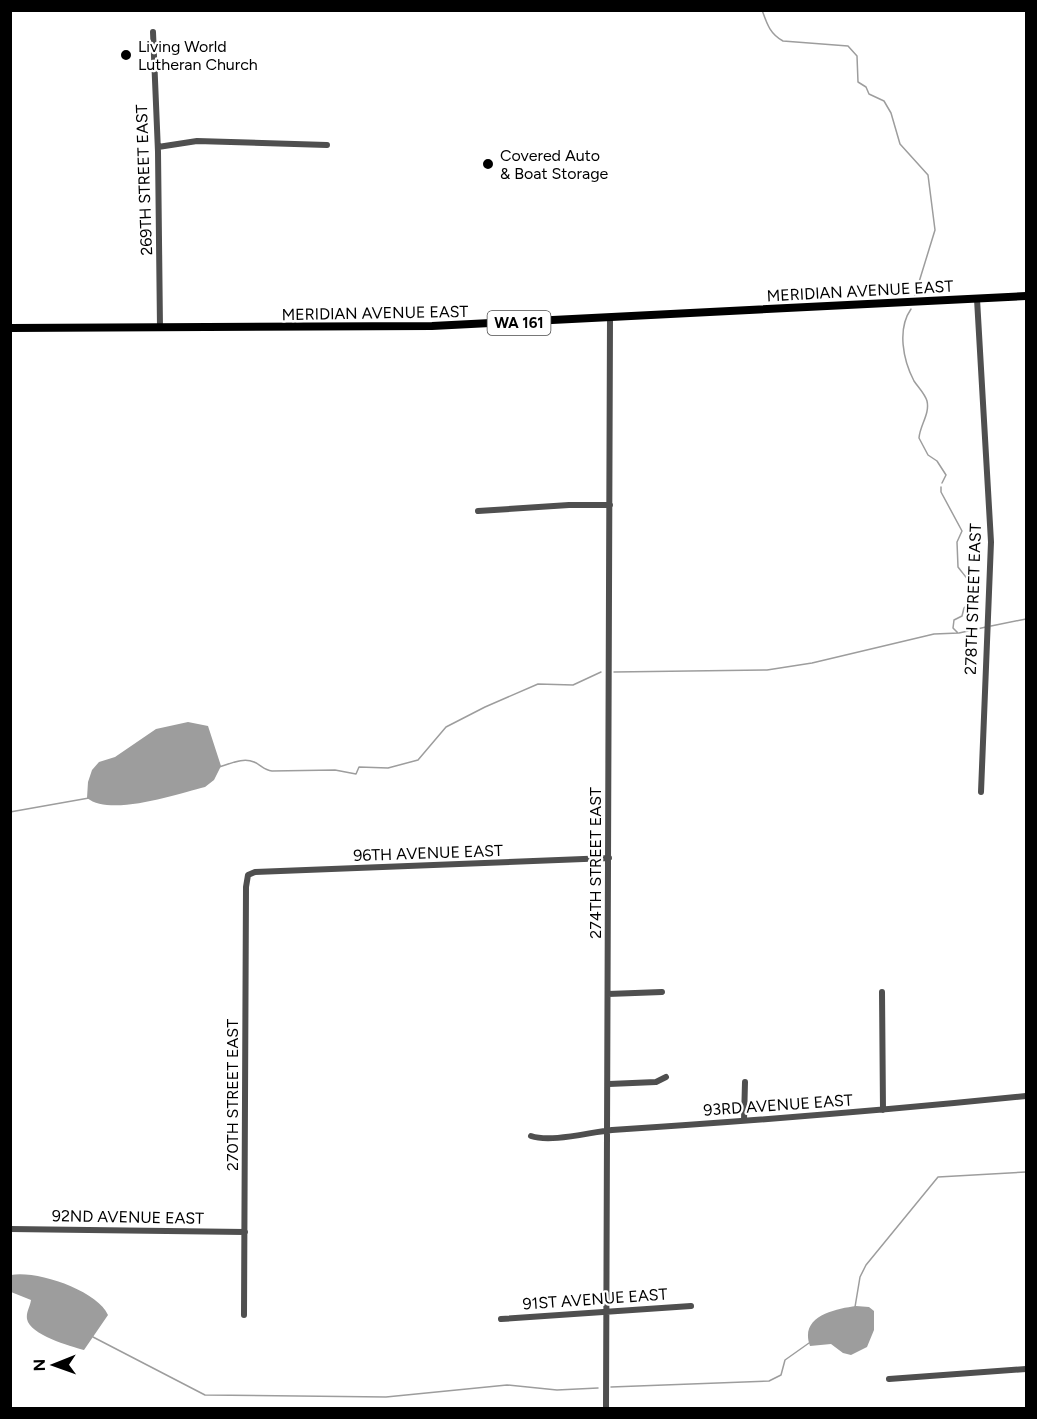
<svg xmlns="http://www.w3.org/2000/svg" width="1037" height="1419" font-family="Figtree,sans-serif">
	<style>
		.water { fill: #9d9d9d }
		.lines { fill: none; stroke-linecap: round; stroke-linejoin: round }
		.stream { stroke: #9d9d9d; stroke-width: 1.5 }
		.minor { stroke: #4f4f4f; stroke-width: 6 }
		.major { stroke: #000; stroke-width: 8 }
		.poi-dot { fill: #000; stroke: #fff; stroke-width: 2 }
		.labels { text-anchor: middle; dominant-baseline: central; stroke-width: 4.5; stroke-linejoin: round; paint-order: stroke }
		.shield { fill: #fff; stroke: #4c4c4c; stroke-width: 1.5 }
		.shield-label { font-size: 15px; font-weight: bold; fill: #000 }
		.poi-label { font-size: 16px; fill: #000; stroke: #fff; text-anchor: start }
		.street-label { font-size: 16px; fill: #000; stroke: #fff }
	</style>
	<rect width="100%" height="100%" fill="#fff"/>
	<!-- water -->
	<path class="water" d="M 188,722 L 208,726 L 221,766 L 214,780 L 205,787 C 177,794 111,817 87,798 L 88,782 L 92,770 L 99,762 L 115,757 L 156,729 Z
		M 11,1275 C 36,1270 97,1290 108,1315 L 84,1350 C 70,1346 30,1335 27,1319 C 26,1312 30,1307 31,1300 L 11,1292 Z
		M 856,1306 L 869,1307 L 874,1311 L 874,1330 L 867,1347 L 851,1355 L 843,1353 L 831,1344 L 810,1346 C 799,1316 835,1309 856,1306 Z"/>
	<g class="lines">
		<!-- stream -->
		<path class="stream" d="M 762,10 C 767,24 770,34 783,41 L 848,46 L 857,56 L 858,82 L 866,87 L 869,94 L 884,101 L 891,113 L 900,144 L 928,175 L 935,230 L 915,295
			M 911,309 C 897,329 903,360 914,381 C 918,387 925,394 927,401 C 930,414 920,425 919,438 L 928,455 L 937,461 L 946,475 L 942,483
			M 941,487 L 941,492 L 962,531 L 957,542 L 958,567 C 967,579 973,583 974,599 L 964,608 L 962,616 L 954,620 L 953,628 L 958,633
			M 991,626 L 1026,619
			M 614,672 L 767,670 L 812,663 L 934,634 L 959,633 L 986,627
			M 219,767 C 230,764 243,757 254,762 C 261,765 264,770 272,771 L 335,770 L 356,774 L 359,767 L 388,768 L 418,760 L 446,727 L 485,707 L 538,684 L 573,685 L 601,672
			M 10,812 L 89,798
			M 855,1307 L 860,1277 L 866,1265 L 938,1177 L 1026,1172
			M 93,1337 L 205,1395 L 386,1397 L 507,1385 L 557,1390 L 598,1388
			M 611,1387 L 769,1381 L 781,1375 L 785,1360 L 809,1343"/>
		<!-- minor -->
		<path class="minor" d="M 153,32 L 158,152 L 160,328
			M 158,147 L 197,141 L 327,145
			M 977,299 L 991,542 L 981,792
			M 478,511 L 569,505 L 610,505
			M 882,992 L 883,1110
			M 608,994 L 662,992
			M 609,1084 L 656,1082 L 666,1077
			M 744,1120 L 745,1082
			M 531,1136 C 551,1143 590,1132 612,1130 C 751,1121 889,1110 1026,1096
			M 10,1229 L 245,1232
			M 244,1315 L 246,887 L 248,875 L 255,872 L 609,858
			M 501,1319 L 691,1306
			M 889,1379 L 1026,1369
			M 606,1408 L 610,318"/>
		<!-- major -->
		<path class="major" d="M 10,328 L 432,326 L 1026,296"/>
	</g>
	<!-- markers -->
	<g class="poi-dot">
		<circle cx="126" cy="55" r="6"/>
		<circle cx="488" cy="164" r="6"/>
	</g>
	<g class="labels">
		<!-- shield labels -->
		<rect class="shield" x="487.5" y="311" width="63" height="24" rx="4.5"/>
		<g class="shield-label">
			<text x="519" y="323">WA 161</text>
		</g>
		<!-- poi labels -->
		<g class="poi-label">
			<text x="138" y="46">Living World<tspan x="138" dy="18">Lutheran Church</tspan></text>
			<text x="500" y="155">Covered Auto<tspan x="500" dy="18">&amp; Boat Storage</tspan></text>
		</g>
		<!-- street labels -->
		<g class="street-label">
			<text transform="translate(144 180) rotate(-92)">269TH STREET EAST</text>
			<text transform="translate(860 291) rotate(-3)">MERIDIAN AVENUE EAST</text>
			<text transform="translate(375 313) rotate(-1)">MERIDIAN AVENUE EAST</text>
			<text transform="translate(973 599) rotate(-88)">278TH STREET EAST</text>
			<text transform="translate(428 853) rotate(-2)">96TH AVENUE EAST</text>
			<text transform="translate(595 863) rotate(-90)">274TH STREET EAST</text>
			<text transform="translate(232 1095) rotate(-90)">270TH STREET EAST</text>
			<text transform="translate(778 1105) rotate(-4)">93RD AVENUE EAST</text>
			<text transform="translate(128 1217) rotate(1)">92ND AVENUE EAST</text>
			<text transform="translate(595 1299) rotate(-4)">91ST AVENUE EAST</text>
		</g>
	</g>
	<!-- border -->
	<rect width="1037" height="1419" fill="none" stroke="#000000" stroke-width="24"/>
	<!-- north arrow -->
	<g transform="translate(54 1365) rotate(269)" stroke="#ffffff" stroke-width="4.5" paint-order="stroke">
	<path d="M0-4.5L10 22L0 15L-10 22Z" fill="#000000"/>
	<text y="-9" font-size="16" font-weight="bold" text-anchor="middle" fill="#000000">N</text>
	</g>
</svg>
